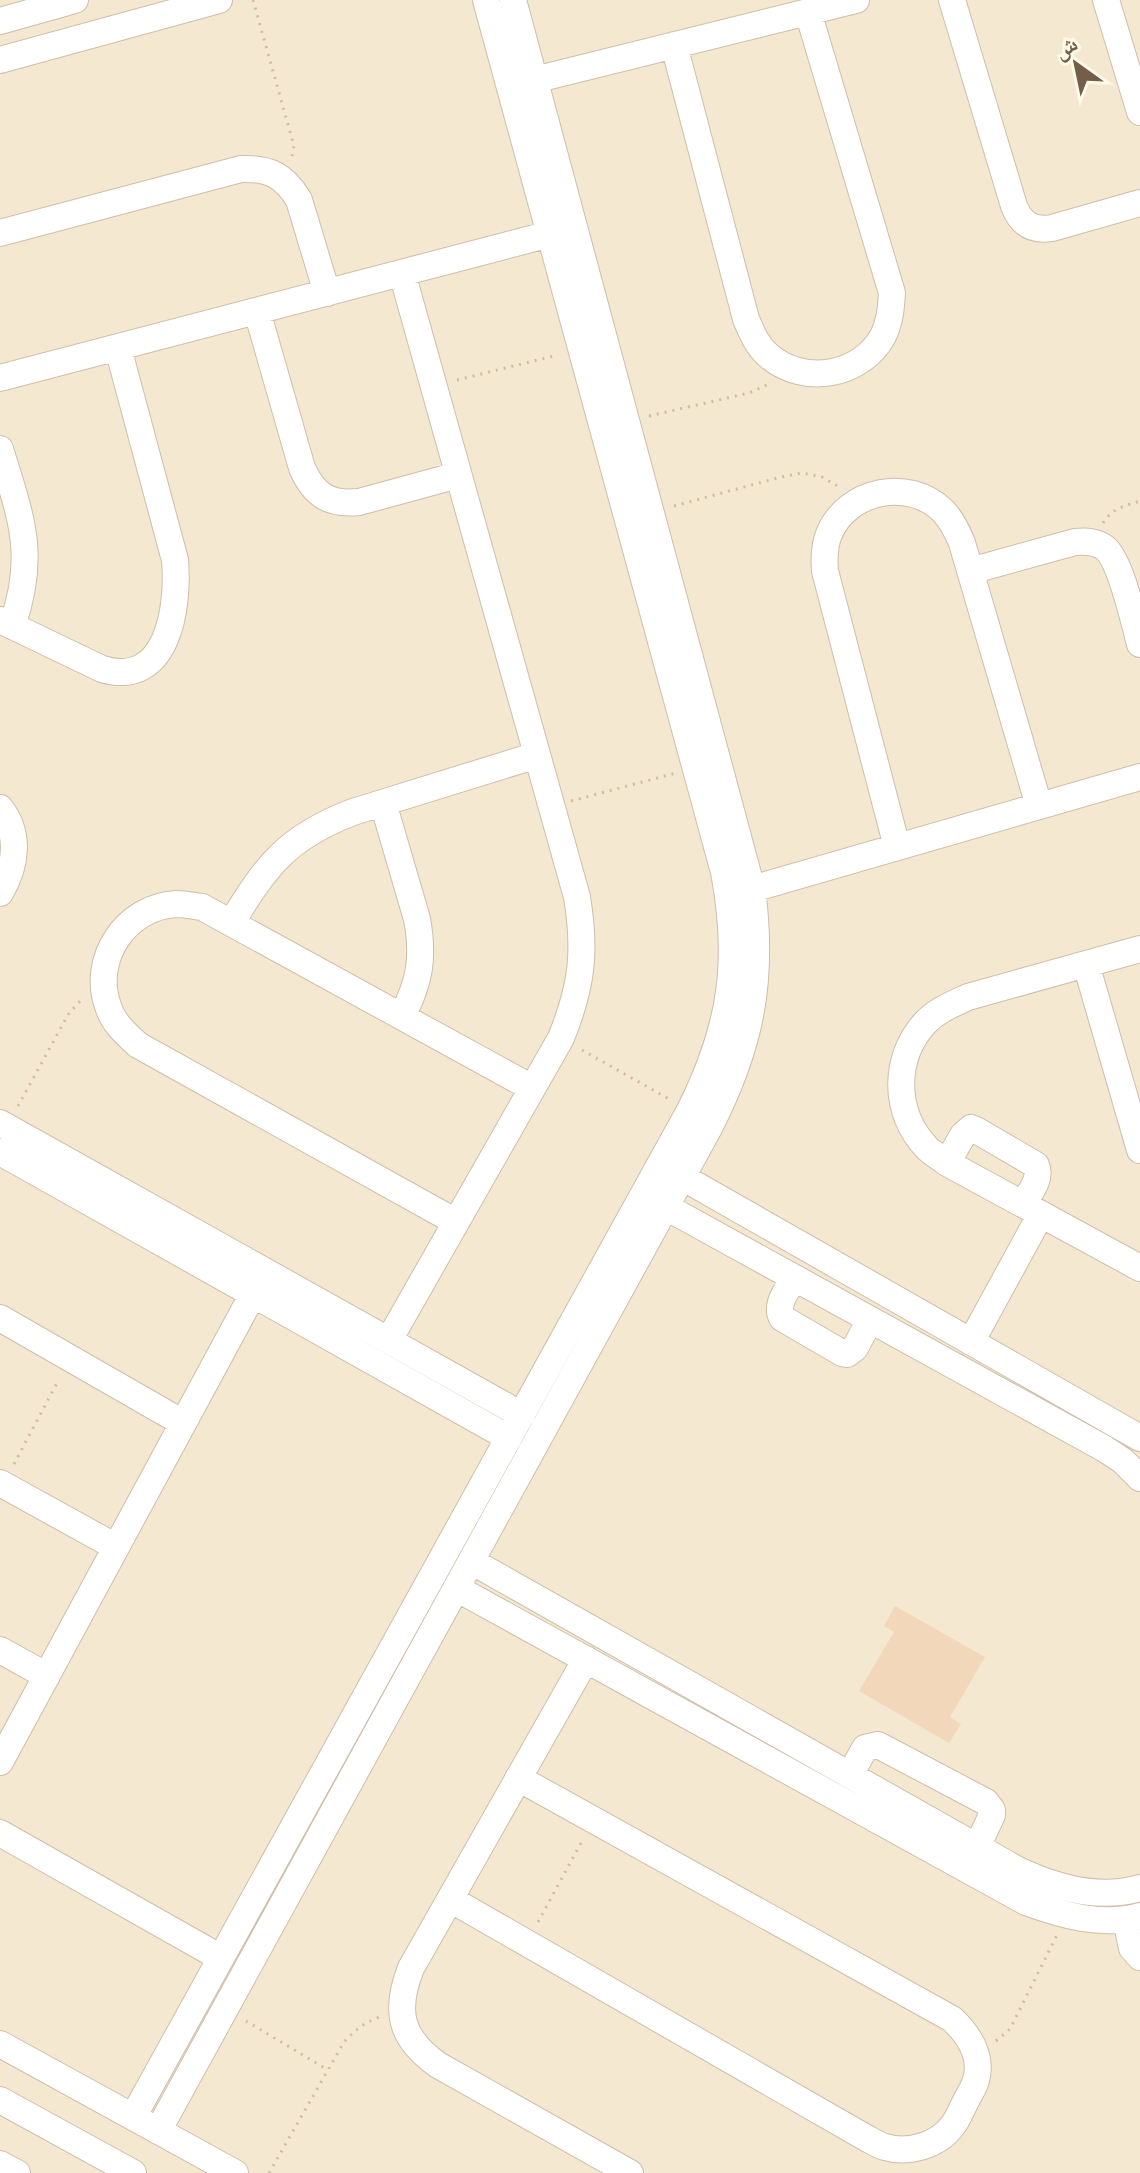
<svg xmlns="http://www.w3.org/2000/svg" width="1140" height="2173" font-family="'Asap Condensed','Noto Naskh Arabic',sans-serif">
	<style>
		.residential { fill: #f4e8d1 }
		.building { fill: #f2d7bb }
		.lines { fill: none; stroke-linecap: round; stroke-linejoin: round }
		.minor-casing { stroke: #cebeaa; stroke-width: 28 }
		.path { stroke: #d6ba9e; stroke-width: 3; stroke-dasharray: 2 6; stroke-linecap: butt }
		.minor { stroke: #fff; stroke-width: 26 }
	</style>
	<rect width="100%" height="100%" fill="#fcf5e3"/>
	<!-- residential -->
	<path class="residential" d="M 0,0 L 1140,0 L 1140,2173 L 0,2173 Z"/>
	<!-- building -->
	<path class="building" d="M 895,1606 L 985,1657 L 950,1717 L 961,1724 L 949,1743 L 859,1691 L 894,1632 L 884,1626 Z"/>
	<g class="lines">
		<defs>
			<path id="minor" d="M 952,0 L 1014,206 C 1021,224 1033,231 1052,228 L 1140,203
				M 1106,0 L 1140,112
				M 0,21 L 75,0
				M 674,45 L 746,319 C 752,333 757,346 769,356 C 804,386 861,376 883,336 C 890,322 891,308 892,293 L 808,12
				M 0,60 L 219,0
				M 534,80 L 856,0
				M 0,233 L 241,169 C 269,168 284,175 299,200 L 327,293
				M 257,311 L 302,468 C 314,495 329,505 359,502 L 458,475
				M 0,378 L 550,234
				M 0,449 C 21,518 37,554 12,626
				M 970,571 L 1075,542 C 1086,541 1096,541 1105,548 C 1121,561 1134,622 1140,644
				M 0,620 L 102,669 C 168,689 179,607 175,560 L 118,348
				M 383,803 L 417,919 C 424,957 420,982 402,1016
				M 0,808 C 21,834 16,866 0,893
				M 897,847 L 825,571 C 824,558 824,546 829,534 C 847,490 909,477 943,511 C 952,520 957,531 962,543 L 1039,806
				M 752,889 L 1140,777
				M 232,922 C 267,864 288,837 353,812 L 537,755
				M 1140,949 L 968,997 C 953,1004 937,1010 925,1023 C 893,1058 893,1113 927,1148 C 933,1154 941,1158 947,1163 L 1140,1268
				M 1086,964 L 1140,1150
				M 0,1123 L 522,1415
				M 0,1152 L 509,1438
				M 947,1163 L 963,1135 L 971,1128 L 976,1130 L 1036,1165 C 1042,1179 1030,1192 1023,1204
				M 682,1177 L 1140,1438
				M 666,1207 L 1105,1449 L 1123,1461 L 1140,1478
				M 456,1222 L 138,1045 C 126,1034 113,1023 108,1006 C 91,959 126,906 177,904 C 185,904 194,906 202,907 L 532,1088
				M 794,1278 C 787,1291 775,1304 782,1318 L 842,1353 L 847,1354 L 855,1348 L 870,1320
				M 0,1318 L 183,1423
				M 389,1340 L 561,1038 C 582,986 586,952 577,897 L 402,273
				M 971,1342 L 1041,1214
				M 0,1483 L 116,1547
				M 471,1561 L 1018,1870 C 1056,1888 1099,1900 1140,1888
				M 456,1588 L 1026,1902 C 1062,1915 1102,1927 1140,1916
				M 0,1650 L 47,1676
				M 586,1659 L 411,1968 C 394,2011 400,2038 438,2065 L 630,2173
				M 0,1762 L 253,1294
				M 850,1775 L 865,1748 L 878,1745 L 986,1802 L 992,1810 L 992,1815 L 977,1847
				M 0,1833 L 221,1958
				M 450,1899 L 868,2139 C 874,2142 880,2146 885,2147 C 909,2154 939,2145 953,2125 C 958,2119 961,2110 965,2103 C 968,2096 974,2088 976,2080 C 983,2056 968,2034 952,2019 L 518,1778
				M 1126,1920 L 1132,1948 L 1140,1957
				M 0,2044 L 235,2173
				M 0,2100 L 133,2173
				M 133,2117 L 690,1110 C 731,1028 741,962 724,872 L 486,0
				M 158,2131 L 709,1128 C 751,1046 764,980 752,889 L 513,0
				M 0,2164 L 17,2173"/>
		</defs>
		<!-- minor casing -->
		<use href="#minor" class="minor-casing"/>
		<!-- path -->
		<path class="path" d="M 253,0 L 294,146 L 291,161
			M 457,380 L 558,355
			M 649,416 L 749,393 L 769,384
			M 674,506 L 781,477 L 802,473 L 822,477 L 839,487
			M 1103,523 C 1112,508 1125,506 1140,501
			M 571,801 L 676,773
			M 582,1050 L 669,1099
			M 18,1106 L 69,1013 L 84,997
			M 14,1464 L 59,1379
			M 538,1922 L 582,1841
			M 246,2021 L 328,2070
			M 996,2041 L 1010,2029 L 1057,1935
			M 269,2173 L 344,2042 C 355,2030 365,2022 380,2017"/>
		<!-- minor -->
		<use href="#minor" class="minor"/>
	</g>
	<!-- north arrow -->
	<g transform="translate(1076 64) rotate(327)" stroke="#fff9e9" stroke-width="6" paint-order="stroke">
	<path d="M0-6L14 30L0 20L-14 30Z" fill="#745d49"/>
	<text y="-12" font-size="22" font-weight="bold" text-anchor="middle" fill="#745d49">ش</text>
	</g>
</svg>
